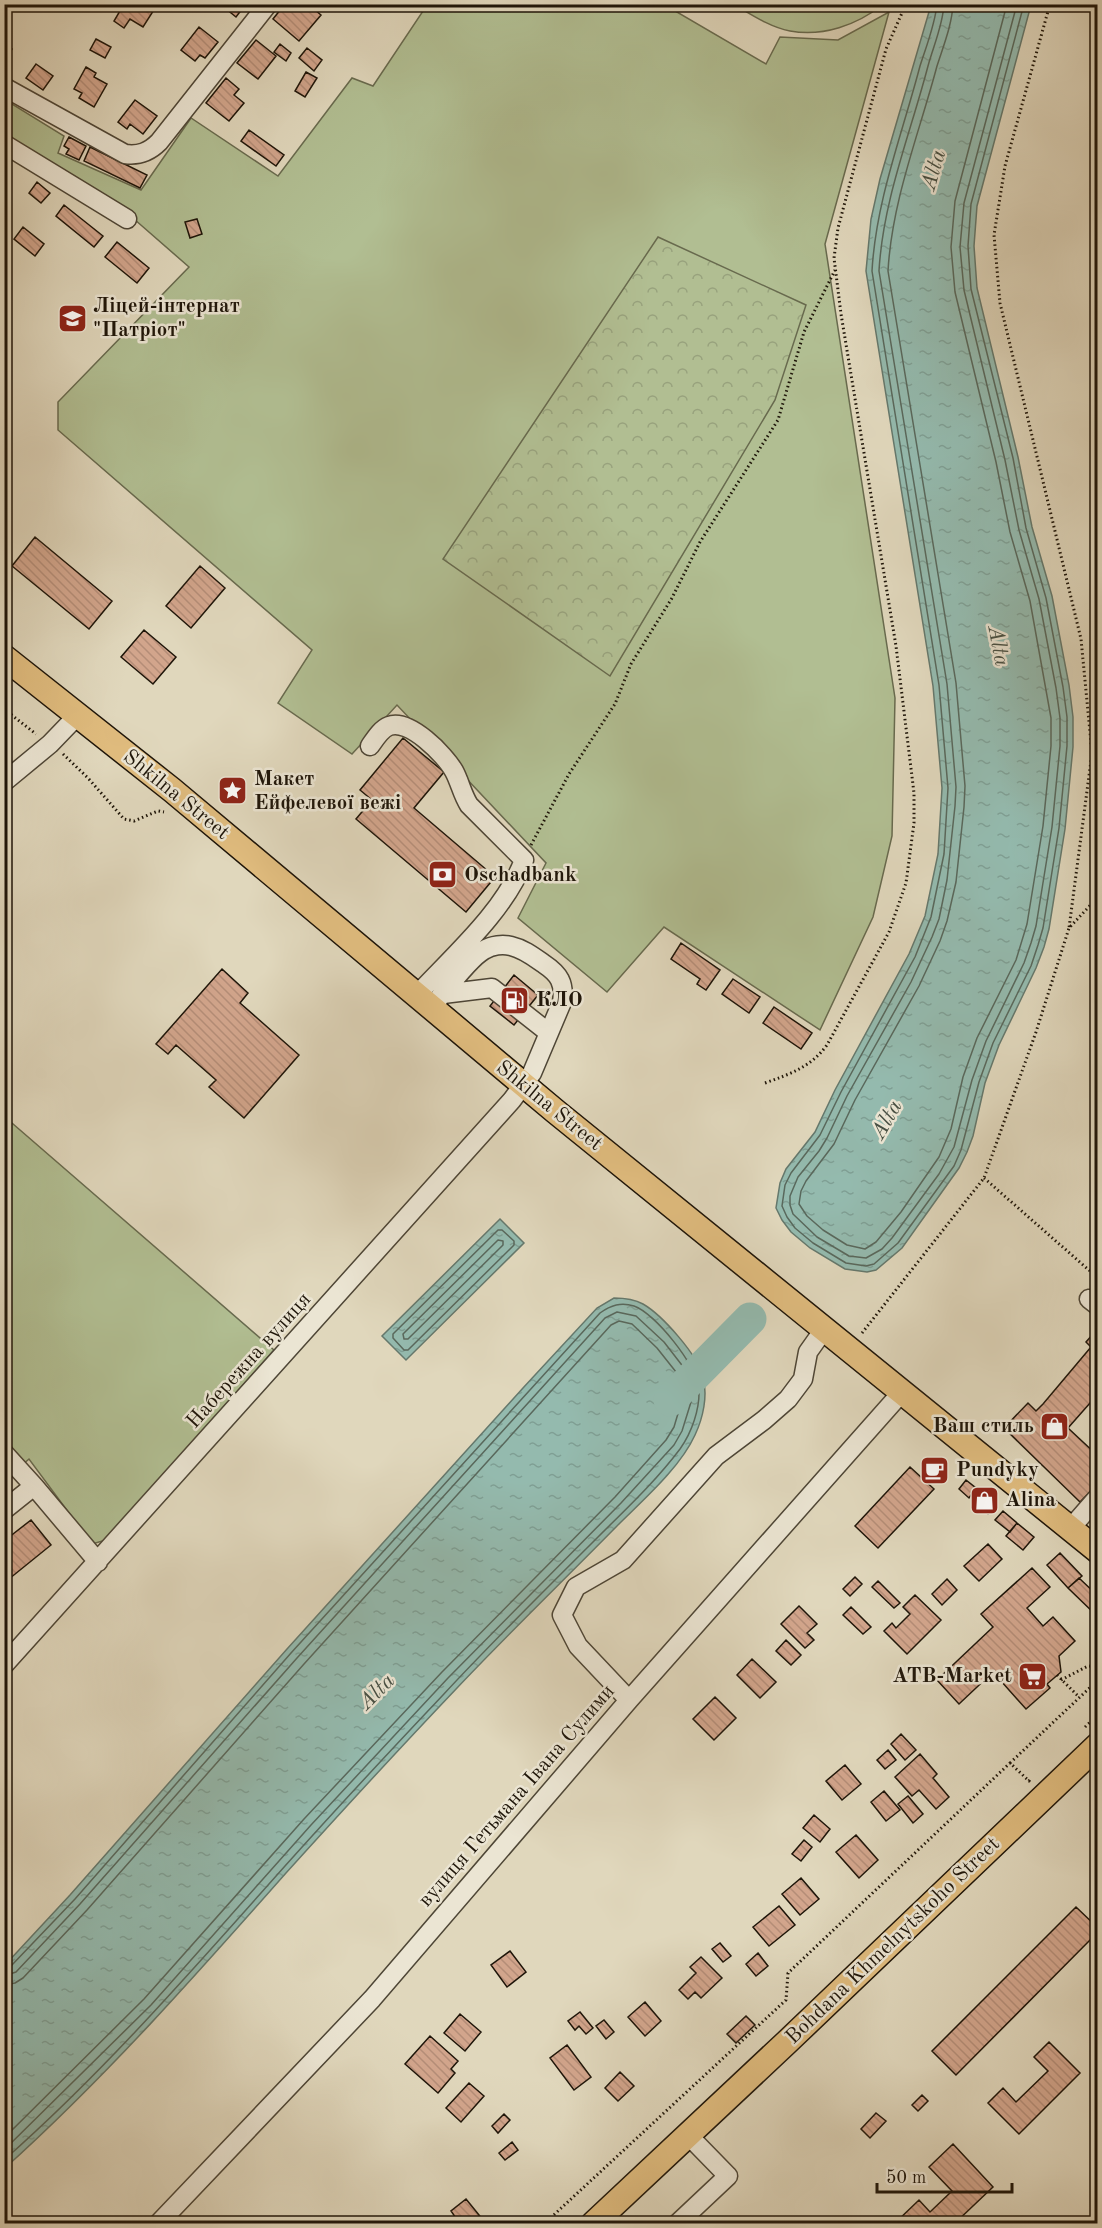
<svg xmlns="http://www.w3.org/2000/svg" width="1102" height="2228" font-family="'Old Standard TT',serif">
	<style>
		.grass { fill: #b1be92; stroke: #686a4e; stroke-width: 1.5 }
		.forest { fill: url(#forest-crowns); stroke: #686a4e; stroke-width: 1.5 }
		.water { fill: url(#water-ripples); stroke: #65786c; stroke-width: 1.5 }
		.lines { fill: none; stroke-linecap: round; stroke-linejoin: round }
		.shore { stroke: #59685c; stroke-width: 1.5 }
		.river { stroke: #94baae; stroke-width: 33 }
		.building { fill: url(#building-back-hatch); stroke: #1e1509; stroke-width: 1.5 }
		.minor-casing { stroke: #4e4636; stroke-width: 21 }
		.major-casing { stroke: #1e1509; stroke-width: 27 }
		.path { stroke: #1e1509; stroke-width: 3; stroke-dasharray: 1.5 3; stroke-linecap: butt }
		.minor { stroke: #ebe5d3; stroke-width: 18 }
		.major { stroke: #e0bc7e; stroke-width: 24 }
		.labels { text-anchor: middle; dominant-baseline: central; stroke-width: 5; stroke-linejoin: round; paint-order: stroke }
		.poi-label { font-size: 21px; font-weight: bold; fill: #1e1509; stroke: #ebe5d3; text-anchor: start }
		.street-label { font-size: 21px; fill: #1e1509; stroke: #ebe5d3 }
		.water-label { font-size: 22px; font-style: italic; fill: #474f43; stroke: #ebe5d3 }
	</style>
	<defs>
		<pattern id="forest-crowns" width="20" height="18" patternUnits="userSpaceOnUse" patternTransform="scale(1.5)"><rect width="20" height="18" fill="#b1be92"/><path d="M2 6a3 3 0 1 1 6 0M12 15a3 3 0 1 1 6 0" fill="none" stroke="#98a27d"/></pattern>
		<pattern id="water-ripples" width="26" height="14" patternUnits="userSpaceOnUse" patternTransform="scale(1.5)"><rect width="26" height="14" fill="#94baae"/><path d="M2 4q2-2 4 0t4 0M15 11q2-2 4 0t4 0" fill="none" stroke="#7f9f94"/></pattern>
		<pattern id="building-back-hatch" width="6" height="6" patternUnits="userSpaceOnUse" patternTransform="scale(1.5)"><rect width="6" height="6" fill="#d2a58c"/><path d="M-1 5l2 2M0 0l6 6M5-1l2 2" fill="none" stroke="#b48d77"/></pattern>
	</defs>
	<rect width="100%" height="100%" fill="#e0d7bc"/>
	<filter id="stains"><feTurbulence type="fractalNoise" baseFrequency=".00333" numOctaves="4"/><feColorMatrix values="0 0 0 0 .2 0 0 0 0 .09 0 0 0 0 .02 0 0 0 .5 -.17"/></filter>
	<radialGradient id="worn" r=".72"><stop offset=".6" stop-color="#630" stop-opacity="0"/><stop offset="1" stop-color="#630" stop-opacity=".3"/></radialGradient>
	<!-- grass -->
	<path class="grass" d="M 427,5 L 665,5 L 766,64 L 780,37 L 838,40 L 889,12 L 825,244 L 895,698 L 892,836 L 873,917 L 820,1030 L 664,927 L 607,992 L 518,918 L 546,863 L 397,705 L 352,754 L 278,703 L 312,650 L 58,430 L 58,402 L 189,267 L 126,212 L 5,137 L 4,99 L 64,136 L 58,153 L 141,190 L 191,118 L 278,176 L 352,78 L 373,86 Z
		M 735,5 L 882,5 C 857,25 823,37 790,31 C 770,27 752,15 735,5 Z
		M 5,1117 L 274,1350 L 106,1540 L 92,1544 L 29,1459 L 5,1480 Z"/>
	<!-- forest -->
	<path class="forest" d="M 658,237 L 806,305 L 775,400 L 610,676 L 443,559 Z"/>
	<!-- water -->
	<path class="water" d="M 931,5 L 1031,5 L 977,206 L 974,246 L 977,288 L 1018,457 L 1032,527 L 1052,596 L 1069,685 L 1073,717 L 1073,747 L 1065,829 L 1049,929 L 1044,947 L 1036,968 L 999,1045 L 985,1083 L 973,1136 L 967,1152 L 959,1168 L 902,1248 L 876,1270 L 867,1272 L 845,1269 L 810,1248 L 791,1232 L 782,1220 L 776,1208 L 780,1183 L 786,1169 L 815,1132 L 835,1090 L 909,954 L 925,916 L 938,854 L 942,788 L 933,686 L 866,271 L 871,219 L 880,179 Z
		M 500,1219 L 524,1243 L 406,1360 L 382,1336 Z
		M 614,1298 C 624,1298 634,1299 643,1304 C 662,1315 698,1355 703,1377 C 708,1396 703,1418 695,1435 C 680,1468 643,1500 617,1526 C 564,1580 509,1633 457,1688 C 399,1749 342,1811 286,1873 C 196,1975 106,2077 5,2168 L 5,1965 L 70,1895 L 287,1649 L 523,1388 L 597,1308 Z"/>
	<g class="lines">
		<!-- shore -->
		<path class="shore" d="M 937,4 C 935,25 926,47 920,66 C 902,135 876,200 872,271 L 939,685 L 948,788 L 944,854 L 931,917 L 915,957 L 841,1092 L 820,1135 L 791,1173 L 785,1185 L 782,1206 L 787,1217 L 795,1228 L 813,1243 L 846,1263 L 866,1266 L 874,1264 L 898,1243 L 954,1166 L 961,1150 L 979,1082 L 993,1043 L 1031,966 L 1038,945 L 1043,928 L 1059,828 L 1067,746 L 1067,717 L 1063,687 L 1046,598 L 1026,528 L 1013,458 L 971,289 L 968,246 L 971,204 L 1024,4
			M 944,4 C 943,25 933,47 928,66 C 910,135 883,200 879,271 L 947,684 L 956,787 L 955,806 L 947,880 L 939,919 L 932,937 L 911,982 L 847,1096 L 827,1138 L 819,1151 L 798,1177 L 790,1196 L 790,1205 L 793,1214 L 817,1237 L 849,1256 L 866,1258 L 882,1249 L 892,1238 L 939,1174 L 954,1147 L 972,1080 L 986,1041 L 1024,963 L 1031,943 L 1036,926 L 1052,827 L 1060,746 L 1060,718 L 1056,688 L 1039,599 L 1019,530 L 1005,460 L 964,290 L 960,247 L 964,203 L 1017,4
			M 953,4 C 952,25 943,47 937,66 C 919,134 892,200 888,271 L 956,683 L 965,786 L 964,807 L 956,882 L 947,921 L 940,941 L 919,986 L 855,1100 L 834,1144 L 806,1181 L 801,1191 L 799,1204 L 807,1216 L 823,1230 L 847,1245 L 865,1249 L 876,1242 L 901,1212 L 939,1157 L 951,1129 L 963,1077 L 977,1038 L 1016,960 L 1027,924 L 1043,826 L 1051,746 L 1051,718 L 1030,601 L 1010,532 L 996,462 L 955,292 L 951,247 L 955,201 L 1007,4
			M 498,1230 L 502,1230 L 514,1241 L 514,1245 L 408,1350 L 404,1350 L 393,1338 L 393,1334 Z
			M 498,1240 L 503,1241 L 503,1245 L 408,1339 L 404,1339 L 403,1334 Z
			M 4,1968 L 11,1966 L 75,1899 L 291,1653 L 600,1313 C 611,1305 621,1302 634,1306 C 655,1313 697,1366 699,1388 C 700,1409 692,1432 680,1449 C 656,1481 626,1509 598,1537 C 546,1589 493,1641 443,1695 C 390,1751 337,1808 285,1866 C 195,1967 106,2070 4,2160
			M 4,1976 L 16,1972 L 80,1904 L 297,1658 L 605,1318 L 617,1312 L 636,1316 L 664,1342 L 688,1373 L 691,1389 L 691,1402 L 682,1431 L 674,1445 L 621,1503 L 448,1678 L 311,1825 L 151,2005 L 4,2150
			M 4,1985 L 15,1983 L 23,1978 L 87,1910 L 304,1664 L 611,1325 L 619,1321 L 632,1324 L 657,1348 L 680,1377 L 682,1389 L 682,1400 L 674,1427 L 666,1440 L 615,1497 L 442,1672 L 304,1819 L 144,1999 L 4,2138"/>
		<!-- river -->
		<path class="river" d="M 670,1400 L 750,1319"/>
	</g>
	<!-- building -->
	<path class="building" d="M 124,4 L 155,4 L 157,5 L 143,27 L 130,19 L 124,28 L 114,21 Z
		M 220,4 L 246,4 L 236,17 Z
		M 285,4 L 308,4 L 321,15 L 299,41 L 273,19 Z
		M 199,27 L 218,42 L 205,58 L 200,55 L 195,61 L 181,50 Z
		M 96,39 L 111,47 L 105,58 L 90,50 Z
		M 256,40 L 276,56 L 258,79 L 237,63 Z
		M 280,44 L 291,53 L 286,61 L 274,52 Z
		M 4,45 L 12,49 L 6,59 L 4,58 Z
		M 307,48 L 322,60 L 314,71 L 299,58 Z
		M 36,64 L 53,76 L 43,90 L 26,78 Z
		M 86,67 L 96,73 L 94,77 L 107,84 L 94,107 L 79,98 L 82,93 L 74,89 Z
		M 306,72 L 317,78 L 305,97 L 295,91 Z
		M 226,78 L 239,89 L 234,95 L 244,103 L 229,121 L 206,103 Z
		M 135,100 L 157,116 L 143,134 L 130,124 L 127,129 L 118,122 Z
		M 249,130 L 284,155 L 276,166 L 241,141 Z
		M 69,137 L 86,146 L 79,160 L 66,154 L 69,149 L 64,146 Z
		M 90,147 L 147,175 L 140,188 L 84,161 Z
		M 37,182 L 50,193 L 41,203 L 29,193 Z
		M 64,205 L 103,236 L 94,247 L 56,216 Z
		M 197,219 L 202,234 L 190,238 L 185,222 Z
		M 23,227 L 44,244 L 35,256 L 14,239 Z
		M 117,242 L 149,268 L 137,283 L 105,257 Z
		M 35,537 L 112,601 L 89,629 L 12,566 Z
		M 200,566 L 225,588 L 191,628 L 166,606 Z
		M 144,630 L 176,657 L 153,684 L 121,657 Z
		M 403,738 L 444,772 L 414,808 L 495,877 L 466,912 L 356,819 L 372,800 L 360,790 Z
		M 681,943 L 720,970 L 706,990 L 697,984 L 700,979 L 671,959 Z
		M 222,969 L 248,993 L 240,1003 L 299,1055 L 244,1118 L 209,1087 L 216,1080 L 176,1045 L 168,1054 L 156,1044 Z
		M 514,975 L 538,995 L 514,1025 L 490,1006 Z
		M 733,979 L 760,997 L 749,1013 L 722,994 Z
		M 774,1007 L 812,1033 L 801,1049 L 763,1023 Z
		M 1093,1334 L 1098,1338 L 1098,1394 L 1068,1428 L 1098,1456 L 1098,1484 L 1080,1502 L 1004,1428 L 1028,1403 L 1036,1411 L 1043,1404 L 1091,1347 L 1086,1342 Z
		M 910,1467 L 934,1489 L 878,1548 L 855,1526 Z
		M 966,1480 L 976,1488 L 969,1498 L 959,1489 Z
		M 981,1492 L 995,1504 L 988,1514 L 973,1501 Z
		M 1003,1511 L 1017,1523 L 1010,1532 L 995,1520 Z
		M 31,1520 L 51,1545 L 4,1583 L 4,1541 Z
		M 1017,1523 L 1034,1537 L 1023,1550 L 1006,1536 Z
		M 988,1544 L 1002,1559 L 979,1581 L 964,1566 Z
		M 1060,1553 L 1082,1576 L 1068,1588 L 1047,1565 Z
		M 1032,1568 L 1050,1587 L 1027,1608 L 1043,1626 L 1053,1617 L 1075,1641 L 1059,1656 L 1061,1672 L 1047,1684 L 1050,1688 L 1026,1709 L 993,1672 L 959,1704 L 937,1680 L 993,1627 L 981,1614 Z
		M 855,1577 L 862,1584 L 850,1596 L 843,1589 Z
		M 1079,1578 L 1098,1596 L 1098,1617 L 1068,1588 Z
		M 947,1579 L 957,1590 L 942,1605 L 932,1594 Z
		M 878,1581 L 900,1603 L 894,1608 L 872,1587 Z
		M 915,1595 L 941,1620 L 907,1654 L 884,1631 L 892,1623 L 896,1628 L 910,1614 L 903,1607 Z
		M 799,1606 L 817,1624 L 807,1633 L 814,1640 L 805,1648 L 781,1624 Z
		M 851,1607 L 871,1627 L 863,1634 L 843,1615 Z
		M 786,1640 L 801,1655 L 791,1665 L 776,1651 Z
		M 752,1659 L 776,1682 L 760,1698 L 737,1675 Z
		M 715,1697 L 736,1718 L 714,1740 L 693,1719 Z
		M 901,1734 L 916,1750 L 905,1760 L 891,1744 Z
		M 888,1750 L 896,1760 L 885,1769 L 877,1760 Z
		M 920,1754 L 937,1774 L 933,1778 L 949,1797 L 936,1809 L 919,1790 L 912,1796 L 895,1777 Z
		M 845,1765 L 861,1784 L 842,1800 L 826,1781 Z
		M 884,1791 L 900,1810 L 886,1821 L 871,1802 Z
		M 908,1796 L 923,1814 L 913,1823 L 898,1804 Z
		M 814,1815 L 830,1829 L 820,1842 L 803,1828 Z
		M 856,1835 L 878,1860 L 859,1878 L 836,1852 Z
		M 804,1840 L 812,1847 L 801,1861 L 792,1854 Z
		M 801,1878 L 819,1899 L 800,1915 L 782,1894 Z
		M 779,1906 L 795,1925 L 769,1946 L 753,1927 Z
		M 1076,1907 L 1098,1928 L 1098,1932 L 956,2075 L 932,2051 Z
		M 720,1943 L 731,1956 L 723,1962 L 712,1949 Z
		M 510,1951 L 526,1972 L 507,1987 L 491,1965 Z
		M 758,1953 L 768,1966 L 756,1976 L 746,1964 Z
		M 701,1957 L 722,1978 L 701,1998 L 695,1992 L 688,1999 L 679,1990 L 696,1973 L 690,1967 Z
		M 645,2002 L 661,2021 L 645,2036 L 628,2017 Z
		M 580,2012 L 593,2028 L 586,2034 L 579,2026 L 575,2030 L 568,2021 Z
		M 460,2014 L 481,2032 L 465,2051 L 444,2033 Z
		M 746,2016 L 755,2025 L 736,2043 L 727,2034 Z
		M 604,2020 L 614,2032 L 606,2039 L 596,2026 Z
		M 430,2036 L 458,2061 L 451,2069 L 455,2073 L 438,2093 L 405,2064 Z
		M 1049,2042 L 1080,2073 L 1019,2134 L 988,2103 L 1003,2088 L 1016,2102 L 1048,2071 L 1034,2057 Z
		M 567,2045 L 591,2077 L 574,2090 L 550,2058 Z
		M 620,2072 L 634,2086 L 618,2101 L 605,2088 Z
		M 469,2083 L 484,2096 L 461,2122 L 446,2108 Z
		M 922,2095 L 928,2101 L 918,2111 L 912,2105 Z
		M 876,2113 L 886,2121 L 870,2138 L 861,2129 Z
		M 504,2114 L 510,2120 L 498,2133 L 492,2126 Z
		M 512,2142 L 518,2150 L 505,2160 L 499,2153 Z
		M 953,2144 L 993,2187 L 954,2224 L 894,2224 L 919,2200 L 930,2212 L 952,2191 L 929,2167 Z
		M 466,2199 L 483,2220 L 478,2224 L 460,2224 L 451,2211 Z"/>
	<g class="lines">
		<defs>
			<path id="minor" d="M 4,87 L 125,154 C 139,156 149,152 159,142 L 268,4
				M 4,144 L 127,219
				M 370,746 C 375,739 381,729 389,726 C 409,718 445,755 454,771 C 460,782 462,794 469,805 L 524,860 C 505,911 453,956 416,996
				M 4,782 L 50,744 L 77,716
				M 443,994 L 492,988 L 549,1033
				M 1089,1299 L 1098,1306
				M 4,1453 L 34,1486
				M 4,1510 L 34,1486 L 98,1562
				M 1070,1529 L 1098,1497
				M 4,1665 L 512,1100 L 532,1073 L 562,1002 C 565,983 559,974 544,964 C 534,957 524,949 511,946 C 503,944 492,945 484,950 C 468,959 444,993 431,1008
				M 629,1700 L 578,1646 L 562,1615 L 576,1587 L 623,1560 L 716,1456 L 764,1420 L 788,1399 L 803,1379 L 808,1352 L 825,1328
				M 158,2224 L 372,1999 L 629,1700 L 902,1392
				M 677,2224 L 728,2176 L 688,2135"/>
			<path id="major" d="M 4,657 L 172,790 L 555,1111 L 1098,1551
				M 593,2224 L 786,2043 L 1098,1745"/>
		</defs>
		<!-- minor casing -->
		<use href="#minor" class="minor-casing"/>
		<!-- major casing -->
		<use href="#major" class="major-casing"/>
		<!-- path -->
		<path class="path" d="M 1050,4 L 1005,166 L 994,235 L 1000,303 L 1081,639 L 1092,753 L 1069,928
			M 4,709 L 36,734
			M 63,754 L 88,778 L 124,819 L 134,821 L 158,811 L 164,812
			M 531,845 L 569,774 L 615,704 L 631,664 L 672,598 L 700,542 L 778,420 L 804,332 L 835,270
			M 765,1083 C 790,1074 811,1067 827,1045 L 889,932 L 906,883 L 914,823 L 914,793 L 896,646 L 841,314 L 834,258 L 838,228 L 886,49 L 906,4
			M 984,1178 L 1098,1278
			M 862,1333 L 984,1178 L 1036,1032 L 1069,928 L 1098,897
			M 1057,1675 L 1079,1697
			M 1061,1680 L 1088,1666 L 1098,1667
			M 1085,1727 L 1098,1715
			M 1010,1763 L 1098,1680
			M 544,2224 L 786,2000 L 788,1973 L 1010,1763 L 1029,1781 L 1030,1779"/>
		<!-- minor -->
		<use href="#minor" class="minor"/>
		<!-- major -->
		<use href="#major" class="major"/>
	</g>
	<!-- icons -->
	<defs>
		<symbol id="school-square" viewBox="-11 -11 22 22"><rect x="-9" y="-9" width="18" height="18" rx="4" fill="#8f2418" stroke="#ebe5d3"/><path d="M0-5L7-2L0 1L-7-2ZM-4 1L0 2.5L4 1V4Q0 6-4 4Z" fill="#fff"/></symbol>
		<symbol id="sight-square" viewBox="-11 -11 22 22"><rect x="-9" y="-9" width="18" height="18" rx="4" fill="#8f2418" stroke="#ebe5d3"/><path d="M0-6L1.8-2.2L6-1.7L2.9 1.2L3.7 5.4L0 3.3L-3.7 5.4L-2.9 1.2L-6-1.7L-1.8-2.2Z" fill="#fff"/></symbol>
		<symbol id="bank-square" viewBox="-11 -11 22 22"><rect x="-9" y="-9" width="18" height="18" rx="4" fill="#8f2418" stroke="#ebe5d3"/><path d="M-6-4H6V4H-6ZM0-2.3a2.3 2.3 0 1 0 0 4.6a2.3 2.3 0 1 0 0-4.6Z" fill="#fff"/></symbol>
		<symbol id="fuel-square" viewBox="-11 -11 22 22"><rect x="-9" y="-9" width="18" height="18" rx="4" fill="#8f2418" stroke="#ebe5d3"/><path d="M-5.5-6h7V0h2V4h1.3V-2.5L3-4.5l.8-.8L6-3V5H2.5V1h-1V6h-7ZM-4.2-4.7v3.2H.2V-4.7Z" fill="#fff"/></symbol>
		<symbol id="shop-square" viewBox="-11 -11 22 22"><rect x="-9" y="-9" width="18" height="18" rx="4" fill="#8f2418" stroke="#ebe5d3"/><path d="M-5-2.5h2.3a2.7 3.5 0 0 1 5.4 0H5L5.5 6h-11ZM-1.5-2.5h3a1.5 2.3 0 0 0-3 0Z" fill="#fff"/></symbol>
		<symbol id="cafe-square" viewBox="-11 -11 22 22"><rect x="-9" y="-9" width="18" height="18" rx="4" fill="#8f2418" stroke="#ebe5d3"/><path d="M-5.5-4.5H6V0H3Q3 3.5 0 3.5H-2.5Q-5.5 3.5-5.5 0ZM3-3.2v2h1.7v-2ZM-6 4.5H4V6H-6Z" fill="#fff"/></symbol>
		<symbol id="supermarket-square" viewBox="-11 -11 22 22"><rect x="-9" y="-9" width="18" height="18" rx="4" fill="#8f2418" stroke="#ebe5d3"/><path d="M-6-5.5h2.5l.6 2H6L4.5 2H-2.5L-4.4-4H-6ZM-1.5 3.2a1.3 1.3 0 1 0 .1 0ZM3 3.2a1.3 1.3 0 1 0 .1 0Z" fill="#fff"/></symbol>
	</defs>
	<g fill-rule="evenodd">
		<use href="#school-square" x="56" y="302" width="33" height="33"/>
		<use href="#sight-square" x="216" y="774" width="33" height="33"/>
		<use href="#bank-square" x="426" y="858" width="33" height="33"/>
		<use href="#fuel-square" x="498" y="984" width="33" height="33"/>
		<use href="#shop-square" x="1038" y="1410" width="33" height="33"/>
		<use href="#cafe-square" x="918" y="1454" width="33" height="33"/>
		<use href="#shop-square" x="968" y="1484" width="33" height="33"/>
		<use href="#supermarket-square" x="1016" y="1660" width="33" height="33"/>
	</g>
	<g class="labels">
		<!-- poi labels -->
		<g class="poi-label">
			<text x="93" y="306">Ліцей-інтернат<tspan x="93" dy="24">"Патріот"</tspan></text>
			<text x="254" y="779">Макет<tspan x="254" dy="24">Ейфелевої вежі</tspan></text>
			<text x="464" y="875">Oschadbank</text>
			<text x="536" y="1000">КЛО</text>
			<text x="1034" y="1426" text-anchor="end">Ваш стиль</text>
			<text x="956" y="1470">Pundyky</text>
			<text x="1005" y="1500">Alina</text>
			<text x="1012" y="1676" text-anchor="end">ATB-Market</text>
		</g>
		<!-- street labels -->
		<g class="street-label">
			<text transform="translate(176 795) rotate(39)">Shkilna Street</text>
			<text transform="translate(549 1106) rotate(39)">Shkilna Street</text>
			<text transform="translate(249 1361) rotate(-48)">Набережна вулиця</text>
			<text transform="translate(517 1796) rotate(-49)">вулиця Гетьмана Івана Сулими</text>
			<text transform="translate(893 1941) rotate(-44)">Bohdana Khmelnytskoho Street</text>
		</g>
		<!-- water labels -->
		<g class="water-label">
			<text transform="translate(934 170) rotate(-74)">Alta</text>
			<text transform="translate(998 646) rotate(79)">Alta</text>
			<text transform="translate(887 1120) rotate(-60)">Alta</text>
			<text transform="translate(377 1692) rotate(-45)">Alta</text>
		</g>
	</g>
	<!-- margin -->
	<rect width="1102" height="2228" fill="none" stroke="#e0d7bc" stroke-width="24"/>
	<rect x="6" y="6" width="1090" height="2216" fill="none" stroke="#1e1509" stroke-width="3"/>
	<rect x="12" y="12" width="1078" height="2204" fill="none" stroke="#1e1509" stroke-width="1.5"/>
	<!-- scale -->
	<path d="M877 2183v9h135v-9" fill="none" stroke="#1e1509" stroke-width="3"/>
	<text x="886" y="2183" font-size="18" fill="#1e1509" stroke="#ebe5d3" stroke-width="4.5" paint-order="stroke">50 m</text>
	<rect width="100%" height="100%" filter="url(#stains)"/>
	<rect width="100%" height="100%" fill="url(#worn)"/>
</svg>
